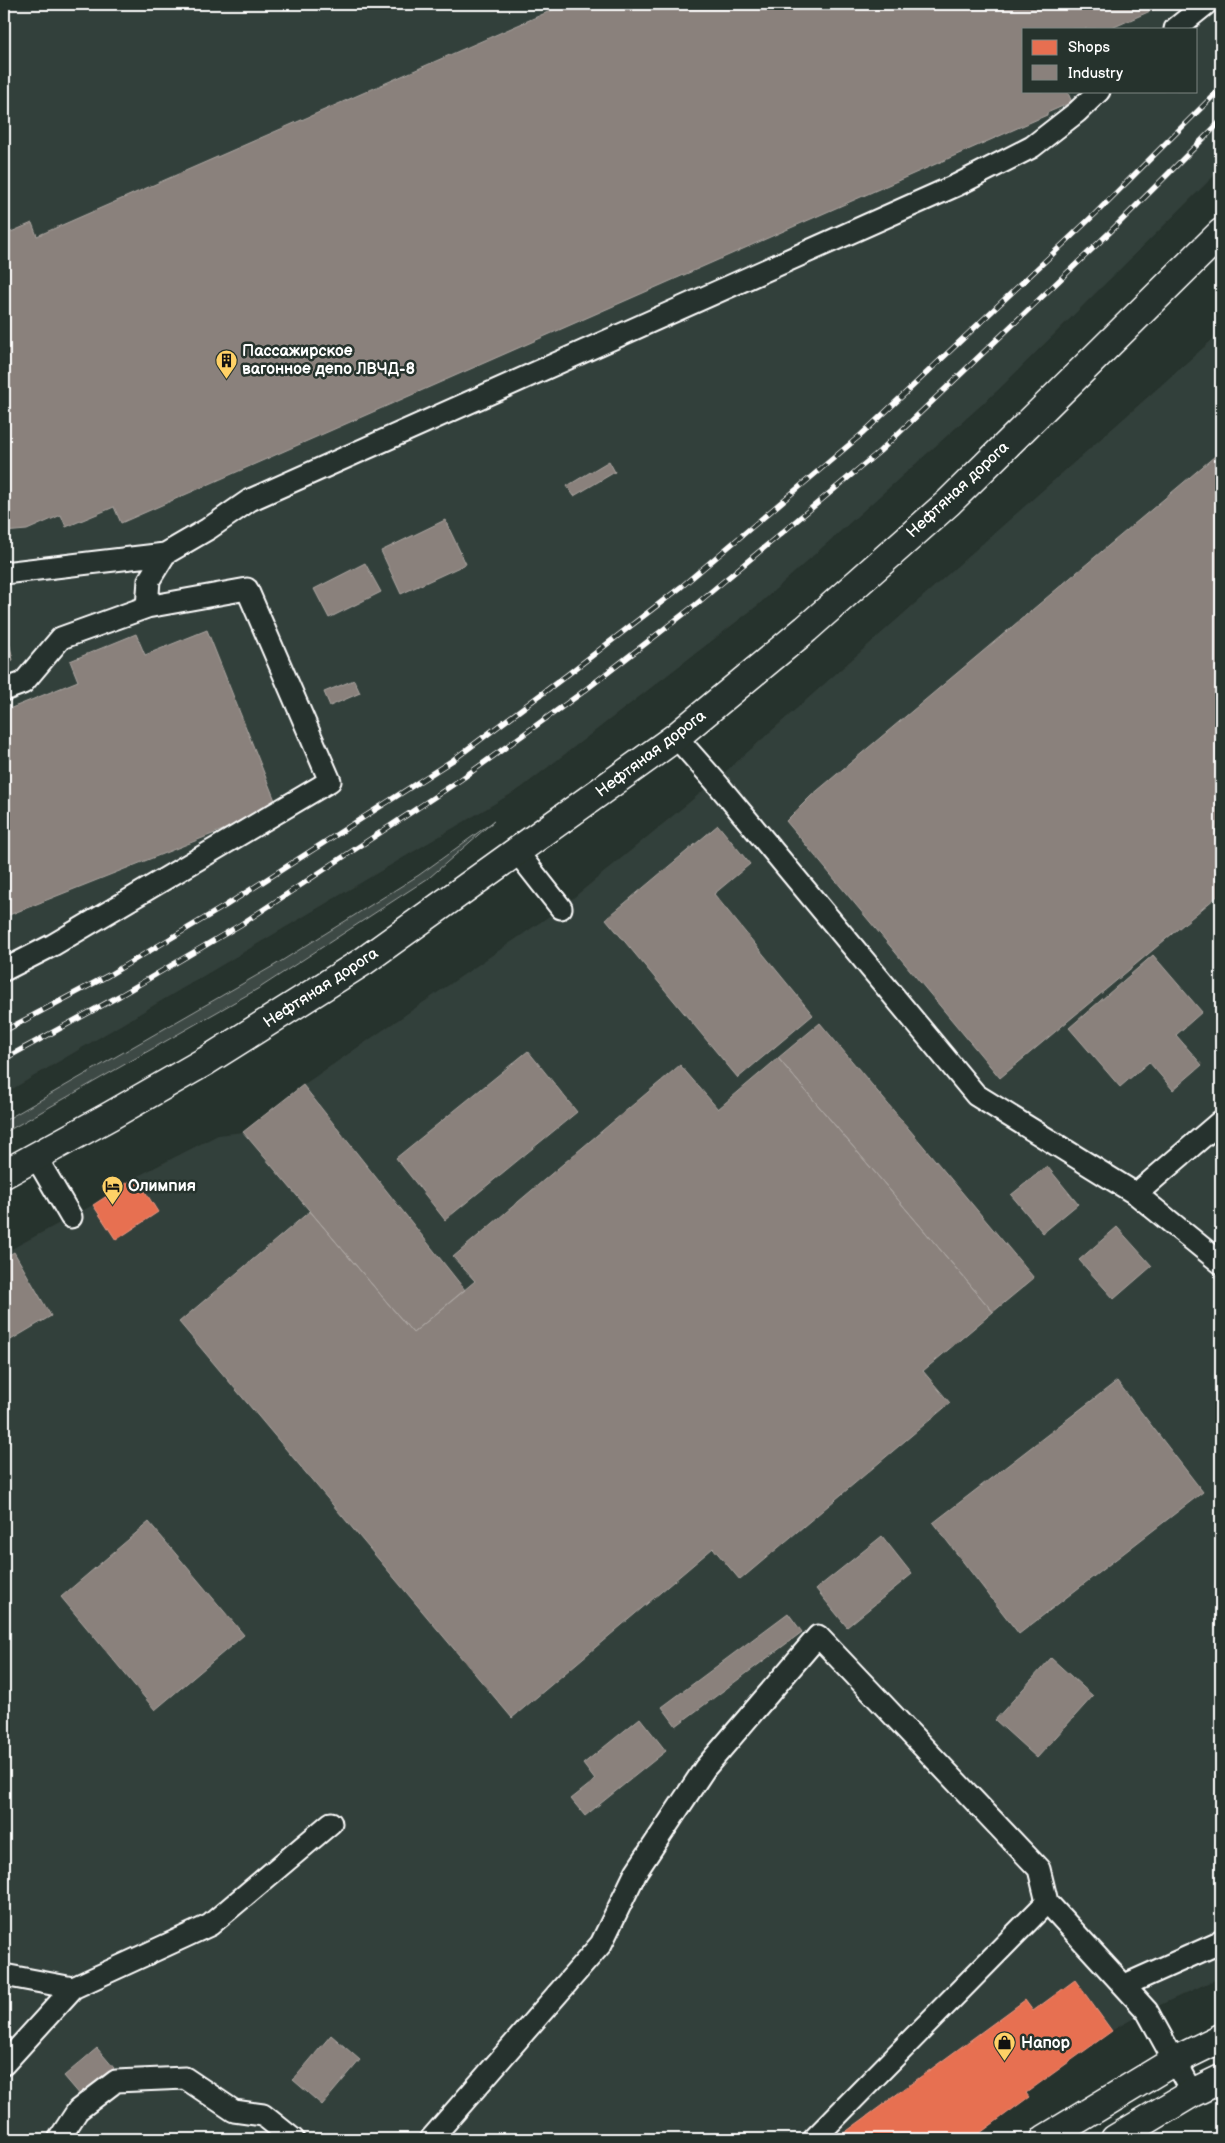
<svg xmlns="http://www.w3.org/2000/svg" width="1225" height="2143" font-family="'Balsamiq Sans',sans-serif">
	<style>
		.built { fill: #333f3a; fill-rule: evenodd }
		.green { fill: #3e4944; stroke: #9ea4a2 }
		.shops { fill: #e76f51; stroke: #ee9a85 }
		.industry { fill: #8a817c; stroke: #ada7a3 }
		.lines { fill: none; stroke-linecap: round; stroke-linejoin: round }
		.service-casing { stroke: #fff; stroke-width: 25 }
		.minor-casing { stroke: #fff; stroke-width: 31 }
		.tertiary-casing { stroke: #fff; stroke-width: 31 }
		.service { stroke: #26332d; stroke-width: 21 }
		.minor { stroke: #26332d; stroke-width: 28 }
		.tertiary { stroke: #26332d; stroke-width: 28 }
		.rail-casing { stroke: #fff; stroke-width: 5.5 }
		.rail { stroke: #26332d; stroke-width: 4; stroke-dasharray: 11; stroke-linecap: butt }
		.labels { text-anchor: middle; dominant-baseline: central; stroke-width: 5; stroke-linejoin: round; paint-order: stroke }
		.poi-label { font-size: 16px; font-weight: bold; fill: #fff; stroke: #26332d; text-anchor: start }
		.street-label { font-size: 16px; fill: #fff; stroke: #26332d }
	</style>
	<rect width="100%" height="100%" fill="#26332d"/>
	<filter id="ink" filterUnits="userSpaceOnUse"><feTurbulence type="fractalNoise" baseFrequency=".02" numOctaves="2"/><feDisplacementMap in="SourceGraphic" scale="10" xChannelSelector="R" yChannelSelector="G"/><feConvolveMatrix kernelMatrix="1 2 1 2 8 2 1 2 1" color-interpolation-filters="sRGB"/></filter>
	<g filter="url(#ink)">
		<!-- built -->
		<path class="built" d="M 4,4 L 1221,4 L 1221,169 L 997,391 L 757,606 L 521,788 L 4,1094 ZM 1024,29 L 1196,29 L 1196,91 L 1024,91 Z
			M 1221,332 L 1221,1977 L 1147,2011 L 1111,2031 L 1026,2093 L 1029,2097 L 972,2139 L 4,2139 L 4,1253 L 93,1205 L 136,1177 L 218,1135 L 243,1132 L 303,1085 L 561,908 L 715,781 Z"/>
		<!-- green -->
		<path class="green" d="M 494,821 L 430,877 L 261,987 L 4,1133 L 4,1121 L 275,965 L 419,875 Z"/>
		<!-- shops -->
		<path class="shops" d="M 136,1177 L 158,1212 L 116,1240 L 93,1205 Z
			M 1075,1980 L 1112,2031 L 1026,2093 L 1029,2097 L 972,2139 L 836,2139 L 1025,2000 L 1033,2011 Z"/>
		<!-- industry -->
		<path class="industry" d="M 566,4 L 1166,4 L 1110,29 L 1024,29 L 1024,91 L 1067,91 L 1072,102 L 1047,113 L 1047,115 L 121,523 L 114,507 L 66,527 L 61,515 L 27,530 L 4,532 L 4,235 L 32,223 L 37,236 Z
			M 1221,451 L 1221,893 L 1000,1078 L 786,821 L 811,796 Z
			M 609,461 L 615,472 L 574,496 L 567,486 Z
			M 445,520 L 466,564 L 401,594 L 381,551 Z
			M 365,563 L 381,592 L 329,618 L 314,589 Z
			M 4,619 L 13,660 L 4,662 Z
			M 207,630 L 278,808 L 4,917 L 4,711 L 78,681 L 70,661 L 136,634 L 145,655 Z
			M 354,680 L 360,693 L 330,706 L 324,692 Z
			M 718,825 L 750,864 L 714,894 L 813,1015 L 738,1078 L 606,919 Z
			M 1153,955 L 1202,1012 L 1176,1035 L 1202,1065 L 1173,1090 L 1149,1062 L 1120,1087 L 1069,1028 Z
			M 820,1023 L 1034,1278 L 993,1312 L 778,1058 Z
			M 528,1051 L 577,1112 L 445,1220 L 396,1158 Z
			M 778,1058 L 993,1312 L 923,1371 L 950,1403 L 740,1580 L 713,1548 L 512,1718 L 179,1322 L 310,1211 L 413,1333 L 475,1281 L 453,1257 L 680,1065 L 718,1109 Z
			M 303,1085 L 465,1290 L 413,1333 L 243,1132 Z
			M 1047,1166 L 1078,1204 L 1043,1233 L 1011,1195 Z
			M 1117,1227 L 1152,1266 L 1114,1299 L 1079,1260 Z
			M 14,1252 L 51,1316 L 4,1344 L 4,1258 Z
			M 1117,1381 L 1203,1492 L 1019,1634 L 933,1523 Z
			M 149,1522 L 244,1635 L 155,1710 L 61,1597 Z
			M 882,1536 L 912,1574 L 847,1627 L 816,1589 Z
			M 788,1613 L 802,1632 L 676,1726 L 662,1707 Z
			M 1051,1658 L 1093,1696 L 1037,1758 L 995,1720 Z
			M 640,1718 L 666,1751 L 585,1816 L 571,1799 L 595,1780 L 583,1764 Z
			M 331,2035 L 360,2060 L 322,2105 L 293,2080 Z
			M 97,2048 L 114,2068 L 81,2096 L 64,2076 Z"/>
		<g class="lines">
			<defs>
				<path id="service" d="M 1175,29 L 1206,4
					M 4,573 L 165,554
					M 4,690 L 23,683 L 61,638 L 147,607 L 149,580 L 165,554 L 208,529 L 250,500 L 957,185 L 1032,147 L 1077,112 L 1099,91
					M 676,737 L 715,781 L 976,1095 L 1136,1194
					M 517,852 L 561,908
					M 4,970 L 53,945 L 330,781 L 247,589 L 147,607
					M 1221,1121 L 1136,1194 L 1221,1263
					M 36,1157 L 71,1217
					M 4,1975 L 73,1988 L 210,1925 L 331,1823
					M 1125,1985 L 1217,1944 L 1221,1940
					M 4,2064 L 73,1988
					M 59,2139 L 78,2110 L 116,2081 L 185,2078 L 234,2111 L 263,2115 L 293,2139
					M 431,2139 L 601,1944 L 636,1872 L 705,1768 L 818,1636 L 1039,1869 L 1047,1902 L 1147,2011 L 1192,2093
					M 814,2139 L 1047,1902"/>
				<path id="minor" d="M 4,1174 L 110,1116 L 206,1061 L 364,961 L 676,737 L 806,629 L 948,503 L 1221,233"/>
				<path id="tertiary" d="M 1045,2139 L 1174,2061 L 1221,2038
					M 1115,2139 L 1192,2093 L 1221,2079"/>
			</defs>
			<!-- service casing -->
			<use href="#service" class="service-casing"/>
			<!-- minor casing -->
			<use href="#minor" class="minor-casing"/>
			<!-- tertiary casing -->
			<use href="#tertiary" class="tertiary-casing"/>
			<!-- service -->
			<use href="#service" class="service"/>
			<!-- minor -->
			<use href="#minor" class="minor"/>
			<!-- tertiary -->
			<use href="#tertiary" class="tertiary"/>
			<defs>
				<path id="rail" d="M 4,1031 L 109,975 L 225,906 L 453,760 L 567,675 L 681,587 L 862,434 L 1096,213 L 1221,88
					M 4,1059 L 121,995 L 240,925 L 460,780 L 580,694 L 694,606 L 880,451 L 1109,233 L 1221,121"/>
			</defs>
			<!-- rail casing -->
			<use href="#rail" class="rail-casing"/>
			<!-- rail -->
			<use href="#rail" class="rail"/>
		</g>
	</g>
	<!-- icons -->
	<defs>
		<symbol id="building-pin" viewBox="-11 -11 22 30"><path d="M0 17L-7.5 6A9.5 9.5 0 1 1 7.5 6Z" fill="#ffd166" stroke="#26332d"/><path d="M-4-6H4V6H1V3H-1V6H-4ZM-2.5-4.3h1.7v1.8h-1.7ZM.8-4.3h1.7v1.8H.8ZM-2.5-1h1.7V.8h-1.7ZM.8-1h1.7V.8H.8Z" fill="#111"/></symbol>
		<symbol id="hotel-pin" viewBox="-11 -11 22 30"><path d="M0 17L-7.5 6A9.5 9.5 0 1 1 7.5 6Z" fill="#ffd166" stroke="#26332d"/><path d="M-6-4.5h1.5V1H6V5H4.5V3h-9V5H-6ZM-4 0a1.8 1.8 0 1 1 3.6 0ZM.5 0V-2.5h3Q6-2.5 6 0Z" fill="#111"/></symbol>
		<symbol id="shop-pin" viewBox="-11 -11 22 30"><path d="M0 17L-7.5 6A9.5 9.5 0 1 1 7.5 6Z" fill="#ffd166" stroke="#26332d"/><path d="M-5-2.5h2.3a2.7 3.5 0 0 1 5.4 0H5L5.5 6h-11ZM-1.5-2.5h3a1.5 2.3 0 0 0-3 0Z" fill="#111"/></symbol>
	</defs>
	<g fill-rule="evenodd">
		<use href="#building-pin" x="214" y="348" width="25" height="34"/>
		<use href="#hotel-pin" x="100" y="1174" width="25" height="34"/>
		<use href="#shop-pin" x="992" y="2030" width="25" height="34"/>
	</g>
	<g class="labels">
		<!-- poi labels -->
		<g class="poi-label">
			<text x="242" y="351">Пассажирское<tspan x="242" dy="18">вагонное депо ЛВЧД-8</tspan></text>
			<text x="128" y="1186">Олимпия</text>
			<text x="1021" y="2043">Напор</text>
		</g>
		<!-- street labels -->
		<g class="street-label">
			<text transform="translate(958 490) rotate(-43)">Нефтяная дорога</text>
			<text transform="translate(651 754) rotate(-37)">Нефтяная дорога</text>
			<text transform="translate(321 988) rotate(-33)">Нефтяная дорога</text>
		</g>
	</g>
	<!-- margin -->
	<rect width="1225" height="2143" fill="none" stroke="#26332d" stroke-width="20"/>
	<rect x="10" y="10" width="1205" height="2123" fill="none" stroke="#fff" stroke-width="2" filter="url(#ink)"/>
	<!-- legend -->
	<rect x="1022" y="28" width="175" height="65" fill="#26332d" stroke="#7d8581"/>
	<rect x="1032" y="40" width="25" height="15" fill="#e76f51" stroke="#7d8581"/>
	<text x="1068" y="52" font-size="15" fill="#ffffff">Shops</text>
	<rect x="1032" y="65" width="25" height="15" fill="#8a817c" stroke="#7d8581"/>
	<text x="1068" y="78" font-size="15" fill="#ffffff">Industry</text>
</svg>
